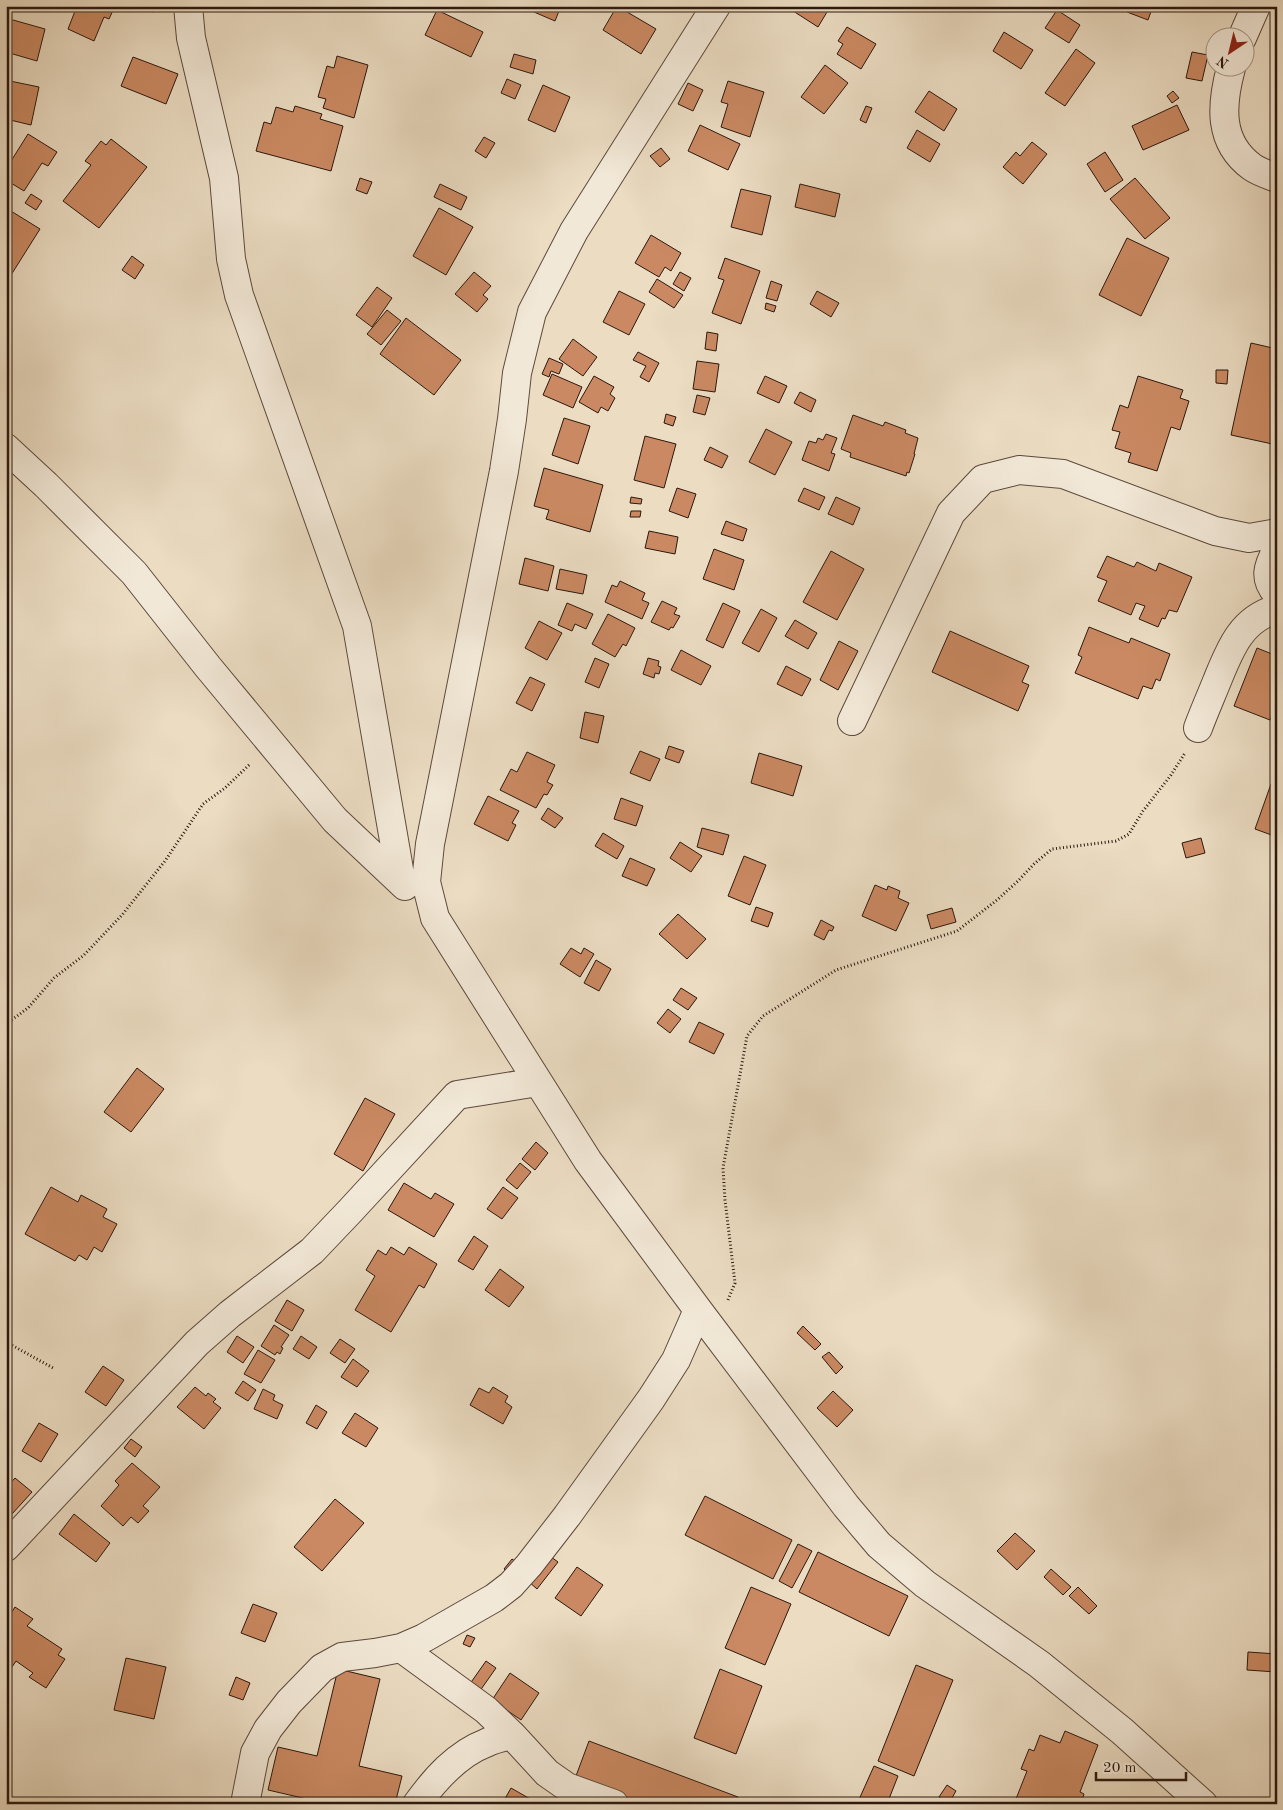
<svg xmlns="http://www.w3.org/2000/svg" width="1283" height="1810" font-family="'Old Standard TT',serif">
	<style>
		.building { fill: #ca8962; stroke: #2c180f }
		.lines { fill: none; stroke-linecap: round; stroke-linejoin: round }
		.minor-casing { stroke: #5c493c; stroke-width: 30 }
		.path { stroke: #2c180f; stroke-width: 3; stroke-dasharray: 1 2.5; stroke-linecap: butt }
		.minor { stroke: #f2e8d7; stroke-width: 28 }
	</style>
	<rect width="100%" height="100%" fill="#ebdcc2"/>
	<filter id="stains"><feTurbulence type="fractalNoise" baseFrequency=".004" numOctaves="4"/><feColorMatrix values="0 0 0 0 .2 0 0 0 0 .09 0 0 0 0 .02 0 0 0 .5 -.17"/></filter>
	<radialGradient id="worn" r=".72"><stop offset=".6" stop-color="#630" stop-opacity="0"/><stop offset="1" stop-color="#630" stop-opacity=".3"/></radialGradient>
	<!-- building -->
	<path class="building" d="M 77,6 L 115,6 L 109,19 L 104,17 L 94,41 L 68,29 Z
		M 136,6 L 154,6 L 153,12 Z
		M 528,6 L 561,6 L 555,21 L 527,9 Z
		M 617,6 L 656,29 L 641,54 L 603,30 Z
		M 668,6 L 680,6 L 678,11 Z
		M 792,6 L 824,6 L 822,9 L 827,12 L 818,27 L 790,9 Z
		M 1129,6 L 1153,6 L 1148,20 L 1127,12 Z
		M 437,10 L 483,32 L 471,57 L 425,35 Z
		M 1057,10 L 1080,25 L 1069,43 L 1045,28 Z
		M 6,18 L 45,29 L 37,61 L 6,52 Z
		M 847,27 L 876,44 L 861,69 L 837,54 L 843,44 L 838,41 Z
		M 1004,32 L 1033,50 L 1021,69 L 993,51 Z
		M 1076,49 L 1095,63 L 1065,106 L 1045,93 Z
		M 1192,52 L 1208,55 L 1202,81 L 1186,78 Z
		M 514,54 L 536,60 L 533,74 L 510,67 Z
		M 337,56 L 368,65 L 354,118 L 323,108 L 326,99 L 318,97 L 327,66 L 334,68 Z
		M 133,57 L 178,74 L 166,104 L 121,86 Z
		M 825,65 L 848,83 L 824,114 L 801,97 Z
		M 507,79 L 521,85 L 515,99 L 501,93 Z
		M 10,81 L 39,87 L 31,125 L 6,119 L 6,99 Z
		M 728,81 L 764,92 L 750,137 L 721,127 L 728,104 L 721,102 Z
		M 688,83 L 703,90 L 693,111 L 678,104 Z
		M 543,85 L 570,97 L 555,132 L 528,120 Z
		M 929,91 L 957,109 L 944,131 L 915,112 Z
		M 1173,91 L 1179,98 L 1172,103 L 1167,96 Z
		M 1177,105 L 1189,130 L 1143,150 L 1132,126 Z
		M 295,106 L 322,114 L 320,119 L 343,126 L 331,171 L 256,151 L 264,122 L 271,124 L 276,107 L 293,112 Z
		M 866,106 L 872,108 L 866,123 L 860,120 Z
		M 700,125 L 740,144 L 728,170 L 688,151 Z
		M 917,130 L 940,144 L 930,162 L 907,148 Z
		M 28,134 L 57,152 L 48,166 L 42,163 L 24,191 L 6,180 L 6,169 Z
		M 484,137 L 495,143 L 486,158 L 475,151 Z
		M 111,139 L 147,167 L 99,228 L 63,201 L 91,165 L 85,161 L 101,141 L 106,145 Z
		M 1032,142 L 1047,154 L 1023,184 L 1003,167 L 1016,152 L 1020,156 Z
		M 661,148 L 670,159 L 660,167 L 650,156 Z
		M 1105,152 L 1123,180 L 1105,192 L 1087,164 Z
		M 360,178 L 372,182 L 367,194 L 356,190 Z
		M 1135,178 L 1170,218 L 1145,239 L 1110,199 Z
		M 440,184 L 467,197 L 461,210 L 434,197 Z
		M 800,184 L 840,194 L 835,217 L 795,207 Z
		M 741,189 L 771,196 L 762,235 L 731,227 Z
		M 31,194 L 42,201 L 36,210 L 25,203 Z
		M 6,208 L 40,229 L 6,283 Z
		M 439,208 L 473,227 L 446,275 L 413,256 Z
		M 651,235 L 681,253 L 671,271 L 665,267 L 659,277 L 635,263 Z
		M 1127,238 L 1169,258 L 1141,316 L 1099,295 Z
		M 132,256 L 144,265 L 135,279 L 122,270 Z
		M 725,258 L 760,271 L 741,324 L 712,313 L 724,280 L 718,278 Z
		M 474,272 L 491,286 L 483,295 L 488,299 L 477,312 L 455,294 Z
		M 680,272 L 691,278 L 684,291 L 673,284 Z
		M 657,279 L 683,295 L 674,308 L 649,292 Z
		M 771,281 L 782,285 L 777,301 L 766,298 Z
		M 377,287 L 392,298 L 372,327 L 356,315 Z
		M 619,291 L 645,304 L 629,335 L 603,322 Z
		M 817,291 L 839,303 L 831,317 L 810,304 Z
		M 766,303 L 776,306 L 774,312 L 765,309 Z
		M 387,310 L 401,321 L 381,345 L 367,334 Z
		M 406,318 L 461,360 L 434,395 L 380,354 Z
		M 707,332 L 718,334 L 716,351 L 705,349 Z
		M 573,339 L 597,357 L 583,376 L 559,359 Z
		M 1251,343 L 1277,349 L 1277,445 L 1231,435 Z
		M 638,352 L 659,363 L 649,382 L 640,377 L 646,366 L 633,360 Z
		M 549,358 L 563,364 L 559,374 L 551,371 L 549,377 L 542,374 Z
		M 697,361 L 719,364 L 715,392 L 693,389 Z
		M 1216,370 L 1228,370 L 1227,384 L 1216,383 Z
		M 552,374 L 582,387 L 573,408 L 543,395 Z
		M 594,376 L 614,387 L 610,394 L 615,398 L 608,411 L 601,407 L 598,413 L 579,402 Z
		M 765,376 L 787,386 L 779,403 L 757,393 Z
		M 1138,376 L 1183,390 L 1180,398 L 1189,401 L 1180,430 L 1171,427 L 1157,471 L 1128,462 L 1131,453 L 1115,448 L 1120,432 L 1112,430 L 1120,405 L 1128,408 Z
		M 800,392 L 816,400 L 811,412 L 794,403 Z
		M 697,395 L 710,398 L 705,415 L 693,412 Z
		M 666,414 L 676,417 L 673,426 L 664,423 Z
		M 853,415 L 883,426 L 885,422 L 906,430 L 905,433 L 918,438 L 914,454 L 915,454 L 909,473 L 907,472 L 906,476 L 850,457 L 851,453 L 841,449 Z
		M 564,418 L 590,426 L 578,464 L 552,455 Z
		M 766,429 L 792,442 L 775,475 L 749,462 Z
		M 826,434 L 837,438 L 831,453 L 835,454 L 829,471 L 802,460 L 809,441 L 816,443 L 818,438 L 823,440 Z
		M 645,436 L 676,444 L 664,488 L 634,480 Z
		M 710,447 L 728,456 L 722,468 L 704,460 Z
		M 544,468 L 603,485 L 590,532 L 546,519 L 549,510 L 534,506 Z
		M 677,488 L 696,494 L 688,518 L 669,511 Z
		M 804,488 L 825,497 L 819,510 L 798,501 Z
		M 631,497 L 642,499 L 641,504 L 630,503 Z
		M 836,497 L 860,508 L 853,525 L 828,514 Z
		M 631,511 L 641,511 L 640,517 L 630,517 Z
		M 726,521 L 747,529 L 743,541 L 721,534 Z
		M 649,531 L 678,537 L 675,554 L 645,548 Z
		M 714,549 L 744,560 L 734,590 L 703,579 Z
		M 831,551 L 864,569 L 837,620 L 803,602 Z
		M 1107,556 L 1134,567 L 1137,562 L 1156,571 L 1159,563 L 1192,577 L 1177,612 L 1169,610 L 1165,619 L 1162,618 L 1158,627 L 1139,619 L 1145,606 L 1136,603 L 1131,615 L 1098,601 L 1107,581 L 1097,577 Z
		M 525,558 L 554,566 L 548,591 L 519,584 Z
		M 560,569 L 587,575 L 583,594 L 556,589 Z
		M 620,581 L 645,593 L 642,600 L 649,603 L 642,619 L 605,602 L 612,585 L 617,587 Z
		M 662,601 L 677,608 L 674,614 L 680,616 L 673,628 L 671,627 L 669,630 L 651,622 Z
		M 567,603 L 593,614 L 586,629 L 575,624 L 572,631 L 558,625 Z
		M 723,603 L 740,611 L 723,648 L 706,640 Z
		M 761,609 L 777,618 L 759,652 L 742,643 Z
		M 608,614 L 635,628 L 626,646 L 623,644 L 615,657 L 592,644 Z
		M 795,620 L 817,633 L 808,649 L 785,636 Z
		M 539,621 L 562,633 L 547,660 L 525,648 Z
		M 1089,627 L 1129,643 L 1131,638 L 1170,654 L 1160,681 L 1156,679 L 1152,689 L 1143,686 L 1138,699 L 1075,673 L 1082,657 L 1078,655 Z
		M 950,631 L 1029,666 L 1022,682 L 1029,685 L 1018,711 L 932,672 Z
		M 839,641 L 858,651 L 838,690 L 820,680 Z
		M 1257,648 L 1277,656 L 1277,703 L 1270,720 L 1234,706 Z
		M 681,650 L 711,666 L 701,685 L 671,670 Z
		M 595,658 L 609,664 L 599,688 L 585,682 Z
		M 648,658 L 659,661 L 658,666 L 661,667 L 659,674 L 655,673 L 654,678 L 643,674 Z
		M 786,666 L 811,679 L 802,696 L 777,684 Z
		M 530,677 L 545,684 L 532,711 L 516,703 Z
		M 585,712 L 604,716 L 598,743 L 580,738 Z
		M 669,746 L 684,751 L 679,763 L 665,758 Z
		M 640,751 L 660,759 L 650,781 L 630,773 Z
		M 527,752 L 555,765 L 547,782 L 553,785 L 547,795 L 544,794 L 536,808 L 500,790 L 511,769 L 517,772 Z
		M 759,753 L 802,766 L 793,796 L 751,783 Z
		M 1271,784 L 1277,786 L 1277,837 L 1255,829 Z
		M 488,796 L 519,811 L 512,823 L 516,825 L 508,841 L 474,824 Z
		M 621,798 L 643,806 L 636,826 L 614,819 Z
		M 548,808 L 563,818 L 555,828 L 541,819 Z
		M 702,828 L 729,835 L 723,855 L 697,847 Z
		M 603,833 L 624,846 L 617,859 L 595,846 Z
		M 1201,838 L 1205,853 L 1186,858 L 1182,843 Z
		M 680,842 L 702,856 L 691,872 L 670,858 Z
		M 744,856 L 766,865 L 750,905 L 728,896 Z
		M 630,858 L 655,869 L 647,886 L 622,876 Z
		M 875,885 L 887,890 L 888,886 L 900,891 L 898,898 L 909,903 L 896,931 L 862,916 Z
		M 756,907 L 773,913 L 768,927 L 751,921 Z
		M 952,908 L 956,922 L 931,929 L 927,915 Z
		M 678,914 L 706,939 L 687,959 L 659,934 Z
		M 821,920 L 834,927 L 832,931 L 829,930 L 824,940 L 814,935 Z
		M 571,948 L 581,954 L 584,948 L 594,954 L 580,977 L 560,964 Z
		M 596,960 L 611,969 L 599,991 L 584,983 Z
		M 681,988 L 697,998 L 688,1010 L 673,1000 Z
		M 668,1009 L 681,1019 L 670,1033 L 657,1023 Z
		M 699,1022 L 724,1034 L 714,1054 L 689,1042 Z
		M 137,1068 L 164,1089 L 131,1132 L 104,1112 Z
		M 365,1098 L 395,1114 L 363,1171 L 334,1154 Z
		M 536,1142 L 548,1153 L 535,1170 L 522,1159 Z
		M 520,1163 L 531,1172 L 517,1189 L 506,1180 Z
		M 404,1183 L 431,1199 L 435,1193 L 454,1204 L 434,1237 L 388,1210 Z
		M 51,1187 L 78,1202 L 81,1195 L 107,1209 L 103,1217 L 117,1224 L 102,1252 L 94,1247 L 87,1260 L 79,1255 L 75,1261 L 25,1234 Z
		M 503,1187 L 518,1198 L 502,1219 L 487,1209 Z
		M 474,1236 L 488,1246 L 473,1270 L 458,1261 Z
		M 391,1247 L 404,1255 L 409,1247 L 437,1264 L 424,1288 L 419,1285 L 391,1332 L 355,1310 L 375,1276 L 366,1270 L 378,1250 L 386,1255 Z
		M 500,1269 L 524,1287 L 509,1307 L 485,1290 Z
		M 287,1300 L 304,1310 L 292,1331 L 275,1321 Z
		M 274,1325 L 289,1335 L 281,1347 L 283,1348 L 280,1354 L 277,1352 L 275,1355 L 261,1346 Z
		M 803,1326 L 821,1344 L 815,1350 L 797,1333 Z
		M 237,1336 L 254,1347 L 243,1363 L 227,1352 Z
		M 301,1336 L 317,1347 L 309,1359 L 293,1349 Z
		M 340,1339 L 355,1349 L 345,1363 L 330,1353 Z
		M 258,1350 L 275,1360 L 261,1383 L 244,1374 Z
		M 829,1352 L 843,1367 L 836,1374 L 822,1357 Z
		M 353,1359 L 369,1371 L 357,1387 L 341,1377 Z
		M 103,1366 L 124,1380 L 106,1406 L 85,1392 Z
		M 243,1381 L 256,1390 L 248,1401 L 235,1393 Z
		M 195,1387 L 206,1396 L 208,1393 L 216,1399 L 213,1402 L 221,1408 L 204,1429 L 177,1407 Z
		M 493,1387 L 508,1396 L 505,1402 L 512,1407 L 503,1424 L 470,1405 L 479,1388 L 489,1393 Z
		M 263,1389 L 275,1395 L 273,1400 L 283,1405 L 277,1419 L 254,1409 Z
		M 833,1391 L 853,1410 L 837,1427 L 817,1408 Z
		M 316,1405 L 327,1412 L 317,1429 L 306,1423 Z
		M 355,1413 L 378,1428 L 366,1447 L 342,1433 Z
		M 39,1423 L 58,1434 L 41,1462 L 22,1451 Z
		M 131,1439 L 142,1447 L 135,1457 L 124,1448 Z
		M 132,1463 L 160,1487 L 143,1506 L 149,1511 L 138,1523 L 131,1517 L 123,1526 L 101,1506 L 119,1485 L 115,1481 Z
		M 15,1478 L 32,1492 L 12,1514 L 6,1509 L 6,1488 Z
		M 705,1496 L 792,1540 L 773,1579 L 685,1535 Z
		M 335,1499 L 364,1523 L 322,1571 L 294,1547 Z
		M 74,1514 L 110,1543 L 96,1562 L 59,1534 Z
		M 1015,1533 L 1035,1551 L 1017,1570 L 997,1551 Z
		M 798,1544 L 812,1551 L 792,1588 L 779,1581 Z
		M 818,1552 L 908,1596 L 889,1636 L 799,1592 Z
		M 547,1554 L 558,1562 L 537,1589 L 528,1581 Z
		M 512,1559 L 519,1564 L 511,1575 L 504,1569 Z
		M 577,1567 L 603,1585 L 581,1616 L 555,1598 Z
		M 1051,1569 L 1071,1587 L 1063,1595 L 1044,1577 Z
		M 751,1587 L 791,1604 L 765,1665 L 725,1648 Z
		M 1078,1587 L 1097,1606 L 1089,1614 L 1069,1596 Z
		M 253,1604 L 277,1613 L 265,1642 L 241,1633 Z
		M 15,1607 L 33,1619 L 27,1626 L 62,1649 L 58,1655 L 65,1659 L 46,1688 L 29,1677 L 33,1673 L 16,1661 L 10,1670 L 6,1668 L 6,1621 Z
		M 467,1635 L 475,1638 L 470,1647 L 463,1644 Z
		M 1248,1652 L 1277,1654 L 1276,1672 L 1247,1670 Z
		M 126,1658 L 166,1667 L 154,1719 L 114,1710 Z
		M 486,1661 L 496,1668 L 477,1695 L 467,1688 Z
		M 916,1665 L 953,1680 L 914,1776 L 878,1761 Z
		M 338,1669 L 380,1679 L 359,1766 L 402,1776 L 395,1804 L 306,1804 L 307,1799 L 268,1790 L 278,1747 L 317,1756 Z
		M 720,1669 L 762,1686 L 736,1754 L 694,1738 Z
		M 510,1673 L 539,1693 L 521,1720 L 492,1700 Z
		M 236,1677 L 250,1683 L 243,1700 L 229,1695 Z
		M 1065,1731 L 1098,1745 L 1080,1792 L 1084,1794 L 1081,1804 L 1014,1804 L 1027,1771 L 1021,1769 L 1029,1749 L 1034,1751 L 1040,1735 L 1060,1743 Z
		M 589,1741 L 738,1797 L 735,1804 L 625,1804 L 573,1784 Z
		M 874,1766 L 898,1776 L 887,1804 L 857,1804 Z
		M 947,1785 L 956,1791 L 949,1803 L 939,1797 Z
		M 511,1788 L 532,1800 L 530,1804 L 502,1804 Z
		M 745,1798 L 759,1804 L 743,1804 Z"/>
	<g class="lines">
		<defs>
			<path id="minor" d="M 188,6 L 191,38 L 224,178 L 231,259 L 239,295 L 357,626 L 401,881
				M 716,6 L 574,231 L 532,312 L 517,373 L 512,419 L 504,471 L 430,844 L 426,882 L 435,918 L 588,1161 L 698,1310 L 846,1506 L 879,1545 L 925,1584 L 1039,1664 L 1122,1731 L 1203,1804
				M 1242,38 L 1256,6
				M 1231,68 C 1221,105 1218,142 1252,167 C 1259,172 1269,175 1277,178
				M 6,448 L 46,485 L 134,573 L 208,667 L 335,820 L 405,886
				M 1277,549 C 1268,566 1263,578 1277,594
				M 852,721 L 951,513 L 983,479 L 1019,470 L 1063,474 L 1215,531 L 1249,538 L 1277,533
				M 1198,728 C 1204,712 1211,696 1217,681 C 1230,649 1241,619 1277,609
				M 6,1547 L 197,1343 L 230,1314 L 312,1251 L 351,1210 L 457,1095 L 538,1082
				M 401,1648 L 486,1710 L 512,1735 L 547,1773 L 567,1787 L 614,1804
				M 245,1804 L 255,1753 L 268,1729 L 289,1702 L 322,1668 L 342,1657 L 375,1653 L 401,1648 L 424,1638 L 494,1598 L 511,1585 L 529,1565 L 567,1516 L 651,1399 L 676,1360 L 698,1310
				M 417,1804 C 435,1779 457,1754 486,1743 C 494,1739 503,1737 512,1735"/>
		</defs>
		<!-- minor casing -->
		<use href="#minor" class="minor-casing"/>
		<!-- path -->
		<path class="path" d="M 6,1024 L 28,1008 L 54,978 L 84,955 L 122,915 L 165,861 L 203,804 L 225,788 L 250,764
			M 728,1300 L 735,1283 L 725,1200 L 723,1168 L 747,1036 L 763,1016 L 836,970 L 957,931 L 997,900 L 1018,881 L 1034,864 L 1052,849 L 1116,841 L 1129,834 L 1143,811 L 1171,775 L 1185,753
			M 6,1342 L 55,1369"/>
		<!-- minor -->
		<use href="#minor" class="minor"/>
	</g>
	<!-- margin -->
	<rect width="1283" height="1810" fill="none" stroke="#ebdcc2" stroke-width="25"/>
	<rect x="8" y="8" width="1268" height="1795" fill="none" stroke="#2c180f" stroke-width="2.5"/>
	<rect x="12" y="12" width="1258" height="1785" fill="none" stroke="#2c180f"/>
	<!-- north arrow -->
	<g transform="translate(1230 52) rotate(215)"><circle r="24" fill="#f2e8d7" stroke="#a39587"/>
	<path d="M0-4L9 19L0 12L-9 19Z" fill="#8f2418"/>
	<text y="-8" font-size="14" font-weight="bold" text-anchor="middle" fill="#2c180f">N</text>
	</g>
	<!-- scale -->
	<path d="M1096 1772v8h90v-8" fill="none" stroke="#2c180f" stroke-width="2.5"/>
	<text x="1103" y="1772" font-size="15" fill="#2c180f" stroke="#f2e8d7" stroke-width="4" paint-order="stroke">20 m</text>
	<rect width="100%" height="100%" filter="url(#stains)"/>
	<rect width="100%" height="100%" fill="url(#worn)"/>
</svg>
